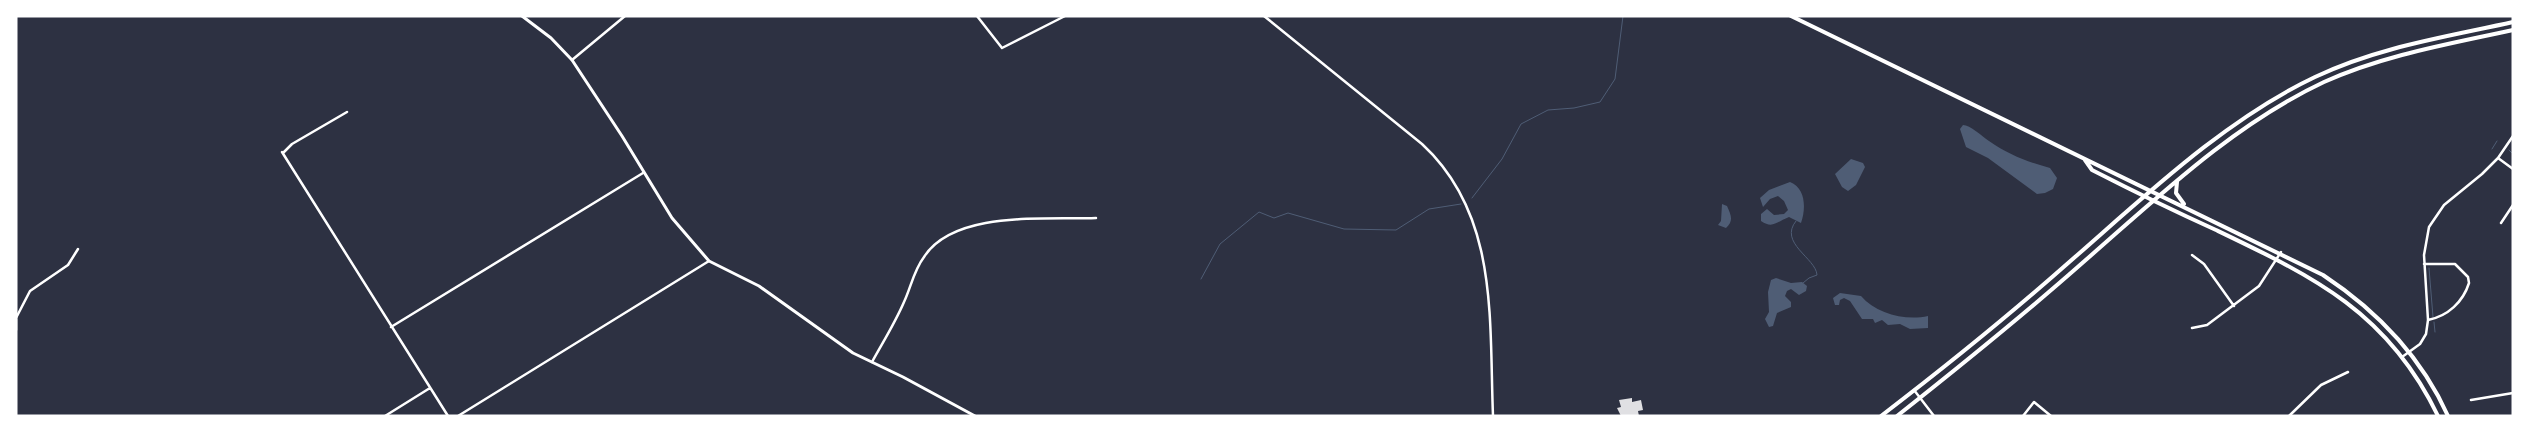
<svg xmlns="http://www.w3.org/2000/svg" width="2529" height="432" font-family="Roboto,sans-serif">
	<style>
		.water { fill: #4f5d75 }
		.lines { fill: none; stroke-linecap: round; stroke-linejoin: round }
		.stream { stroke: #4f5d75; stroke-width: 1 }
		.building { fill: #e0e0e3 }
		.minor { stroke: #fff; stroke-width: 2.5 }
		.tertiary { stroke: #fff; stroke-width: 3 }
		.secondary { stroke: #fff; stroke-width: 4 }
	</style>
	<rect width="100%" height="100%" fill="#2d3142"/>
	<!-- water -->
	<path class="water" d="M 1963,125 C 1970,125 1982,136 1989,141 C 2009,155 2028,162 2050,168 L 2057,178 L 2053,189 L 2045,193 L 2037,194 L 1988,158 L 1966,147 L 1960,129 Z
		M 1851,159 L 1863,163 L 1865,167 L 1856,185 L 1848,191 L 1842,187 L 1835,174 Z
		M 1790,182 C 1806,188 1806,209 1801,223 L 1789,217 C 1776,222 1773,229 1761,221 L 1761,214 L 1767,209 L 1774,215 L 1784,214 L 1788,210 L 1784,201 L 1778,196 L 1770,199 L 1763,207 L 1760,198 L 1769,190 Z
		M 1722,204 L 1727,206 C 1731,215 1734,221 1726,228 L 1718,225 L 1721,221 Z
		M 1776,278 L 1791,283 L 1802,282 L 1807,286 L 1806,291 L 1799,295 L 1791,289 L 1787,291 L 1785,296 L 1791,302 L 1791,307 L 1777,313 L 1773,326 L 1769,327 L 1765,319 L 1769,312 L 1768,292 L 1771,280 Z
		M 1840,293 L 1861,296 C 1876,314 1906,321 1928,316 L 1928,328 L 1910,329 L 1900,324 L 1888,325 L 1882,320 L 1875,323 L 1873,319 L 1862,319 L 1850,301 L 1844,298 L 1840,300 L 1839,305 L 1835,305 L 1833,298 Z"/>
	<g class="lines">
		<!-- stream -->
		<path class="stream" d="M 2492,149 L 2497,141
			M 2509,150 L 2513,154
			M 1472,198 L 1502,159 L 1521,124 L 1548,110 L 1574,108 L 1600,102 L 1615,79 L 1623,16
			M 1796,221 C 1778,243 1816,258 1817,275 L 1809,278 L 1803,283
			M 2429,268 L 2433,317
			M 1201,279 L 1220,244 L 1259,212 L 1274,218 L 1288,213 L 1344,229 L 1396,230 L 1429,209 L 1461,204
			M 2434,322 L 2435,332"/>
	</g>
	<!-- building -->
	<path class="building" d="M 1632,398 L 1632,402 L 1641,400 L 1643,410 L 1638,411 L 1639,416 L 1621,416 L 1617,408 L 1621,407 L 1619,400 Z"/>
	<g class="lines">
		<!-- minor -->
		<path class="minor" d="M 977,16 L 1002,48 L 1065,16
			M 1264,16 L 1422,144 C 1499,215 1489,319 1493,416
			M 572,60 L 625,16
			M 282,152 L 448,416
			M 283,153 L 292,144 L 347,112
			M 2498,158 L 2513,169
			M 2501,223 L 2513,205
			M 2192,255 L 2204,264 L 2234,306
			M 2424,264 L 2455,264 L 2468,277 L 2469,283 C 2463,302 2448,316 2428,320
			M 16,318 L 30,291 L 68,265 L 78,249
			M 16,319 L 16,330
			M 391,327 L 643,173
			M 2192,328 L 2207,325 L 2259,286 L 2281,252
			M 2402,357 L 2420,344 L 2426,334 L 2428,320 L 2424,255 L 2429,227 L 2444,205 L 2482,174 L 2498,158 L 2513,136
			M 872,362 C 883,342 895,323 904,302 C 911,287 914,270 924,257 C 954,210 1046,220 1096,218
			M 1914,390 L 1934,416
			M 2471,400 L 2513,393
			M 385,416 L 430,388
			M 458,416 L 709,261
			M 2023,416 L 2034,402 L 2051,416
			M 2289,416 L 2321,385 L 2348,372"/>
		<!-- tertiary -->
		<path class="tertiary" d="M 522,16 L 551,38 L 572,60 L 622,136 L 672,218 L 709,261 L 759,286 L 853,353 L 903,377 L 975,416"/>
		<!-- secondary -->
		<path class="secondary" d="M 1791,16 L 2323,275 C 2376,310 2421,356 2448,416
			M 2085,160 L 2092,170 C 2133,191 2174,211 2216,230 C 2314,277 2388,312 2438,416
			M 2177,182 L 2176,193 L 2184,204
			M 1881,416 C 1945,367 2007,317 2067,264 C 2143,198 2224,120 2315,77 C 2378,47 2446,37 2513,22
			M 1897,416 C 1959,367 2021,317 2080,265 C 2156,199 2232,125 2324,82 C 2384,55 2449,44 2513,30"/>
	</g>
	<!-- border -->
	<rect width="2529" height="432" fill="none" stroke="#ffffff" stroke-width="35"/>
</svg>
